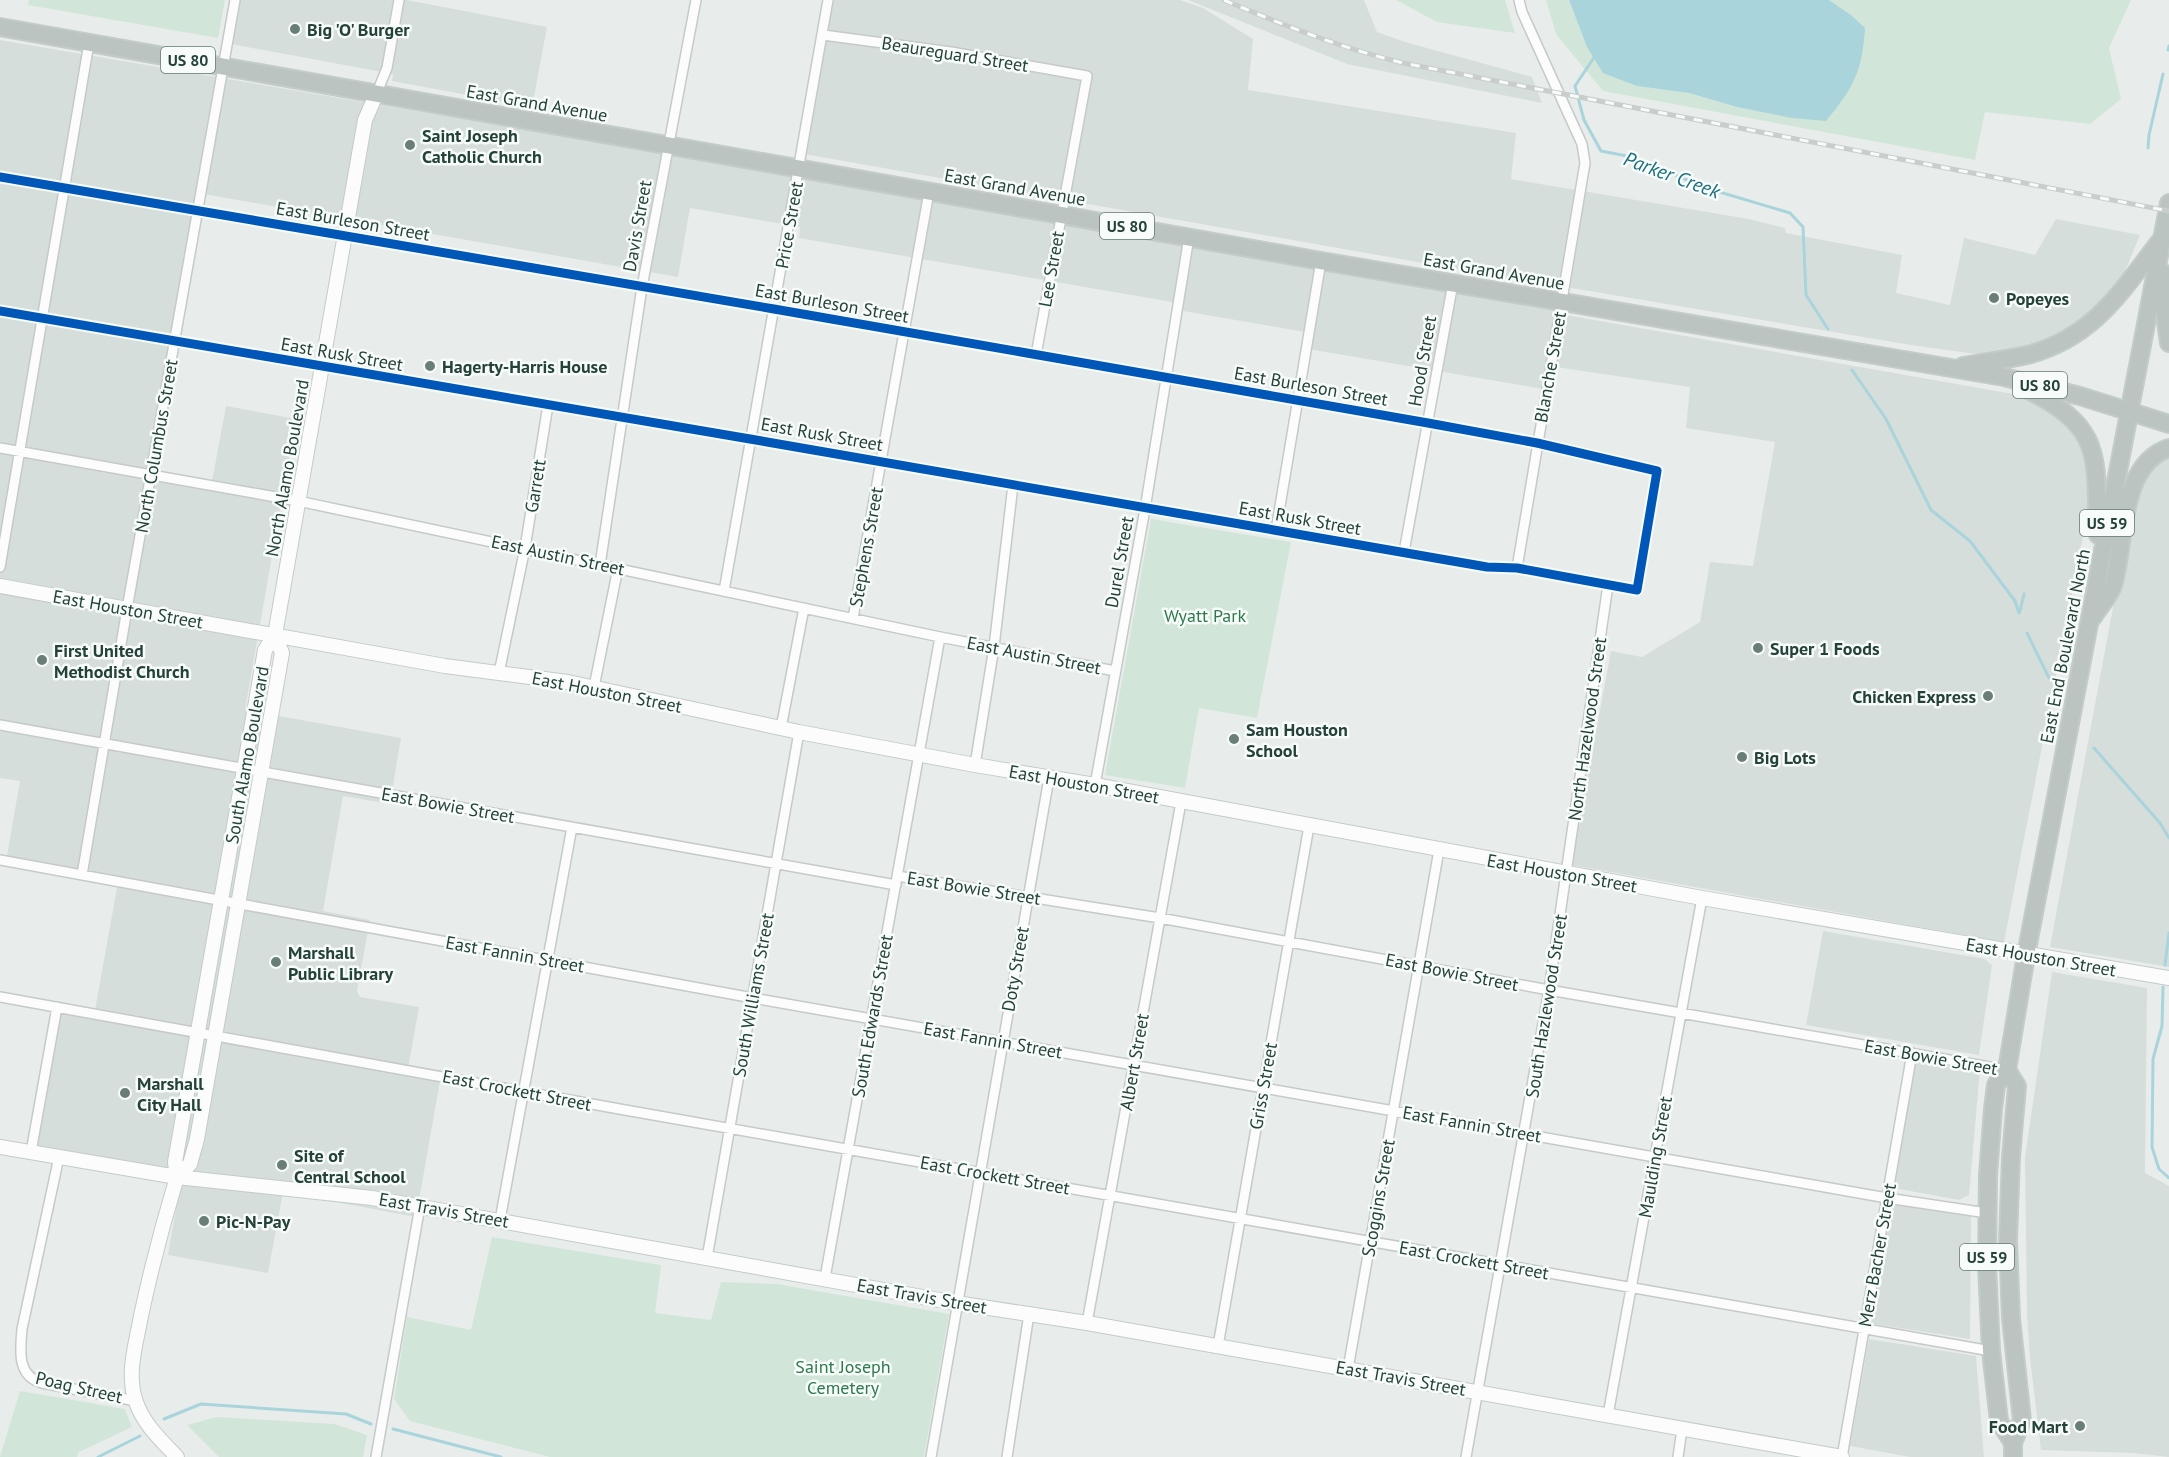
<svg xmlns="http://www.w3.org/2000/svg" width="2169" height="1457" font-family="'PT Sans',sans-serif">
	<style>
		.built { fill: #d6dedb }
		.green { fill: #d1e6d8 }
		.water { fill: #a9d4db }
		.lines { fill: none; stroke-linecap: round; stroke-linejoin: round }
		.stream { stroke: #a9d4db; stroke-width: 3 }
		.street-casing { stroke: #c5cac8; stroke-width: 12 }
		.secondary-casing { stroke: #c3cbc8; stroke-width: 16 }
		.highway-casing { stroke: #c3ccc9; stroke-width: 20 }
		.street { stroke: #fcfcfc; stroke-width: 9 }
		.secondary { stroke: #fcfcfc; stroke-width: 14 }
		.highway { stroke: #bcc4c2; stroke-width: 16 }
		.rail-casing { stroke: #c9cdcc; stroke-width: 5 }
		.rail { stroke: #f7fbf9; stroke-width: 3; stroke-dasharray: 9; stroke-linecap: butt }
		.cycleway-casing { stroke: #f7fbf9; stroke-width: 13 }
		.cycleway { stroke: #0057b8; stroke-width: 9 }
		.poi-dot { fill: #697e78; stroke: #f7fbf9; stroke-width: 2 }
		.labels { text-anchor: middle; dominant-baseline: central; stroke-width: 5; stroke-linejoin: round; paint-order: stroke }
		.shield { fill: #f7fbf9; stroke: #637a73; stroke-width: 1.5 }
		.shield-label { font-size: 16px; font-weight: bold; fill: #24423a }
		.poi-label { font-size: 18px; font-weight: bold; fill: #24423a; stroke: #f7fbf9; text-anchor: start }
		.street-label { font-size: 18px; fill: #24423a; stroke: #f7fbf9 }
		.park-label { font-size: 18px; fill: #2d7a4b; stroke: #f7fbf9 }
		.water-label { font-size: 20px; font-style: italic; fill: #1c6f80; stroke: #f7fbf9 }
	</style>
	<rect width="100%" height="100%" fill="#e8edeb"/>
	<!-- built -->
	<path class="built" d="M 239,0 L 407,0 L 547,27 L 532,107 L 392,81 L 393,74 L 231,44 Z
		M 834,0 L 1180,0 L 1203,8 L 1253,39 L 1248,90 L 1516,133 L 1511,179 L 1749,219 L 1785,228 L 1786,233 L 1902,255 L 1896,293 L 1950,305 L 1964,238 L 2035,255 L 2056,219 L 2140,235 L 2119,286 L 2080,325 L 2032,347 L 1983,355 L 1911,345 L 1440,266 L 804,154 Z
		M 1188,0 L 1364,0 L 1377,32 L 1405,42 L 1532,77 L 1542,103 L 1347,64 Z
		M 0,40 L 1563,307 L 1549,390 L 1308,349 L 1311,333 L 1183,311 L 1184,304 L 799,238 L 800,227 L 690,208 L 678,277 L 198,193 L 149,469 L 212,481 L 226,406 L 296,419 L 245,710 L 401,738 L 390,804 L 343,796 L 323,911 L 370,920 L 357,991 L 360,997 L 419,1007 L 407,1075 L 440,1081 L 416,1217 L 283,1192 L 268,1273 L 168,1255 L 181,1179 L 29,1151 L 56,1003 L 95,1010 L 118,882 L 6,861 L 20,781 L 0,778 Z
		M 1566,315 L 2030,397 L 2079,433 L 2091,461 L 2091,495 L 2004,942 L 1571,865 L 1611,651 L 1642,657 L 1700,622 L 1710,562 L 1753,566 L 1775,442 L 1686,428 L 1690,387 L 1556,367 Z
		M 2169,452 L 2169,967 L 2050,947 L 2129,521 L 2138,484 L 2163,453 Z
		M 1823,931 L 1985,959 L 1992,965 L 1979,1055 L 1806,1025 Z
		M 2052,972 L 2147,988 L 2145,1173 L 2169,1186 L 2169,1457 L 2133,1453 L 2041,1450 L 2030,1358 L 2027,1315 L 2025,1157 Z
		M 1916,1059 L 1980,1070 L 1969,1195 L 1959,1200 L 1894,1188 Z
		M 1890,1204 L 1971,1216 L 1970,1339 L 1868,1323 Z
		M 1869,1339 L 1976,1356 L 1984,1457 L 1910,1457 L 1850,1446 Z"/>
	<!-- green -->
	<path class="green" d="M 29,0 L 225,0 L 218,38 L 28,5 Z
		M 1396,0 L 1505,0 L 1515,33 L 1437,22 Z
		M 1546,0 L 1569,0 L 1587,47 L 1637,86 L 1689,93 L 1737,107 L 1851,15 L 1829,0 L 2131,0 L 2109,48 L 2121,99 L 2090,124 L 1985,112 L 1975,160 L 1603,91 L 1556,34 Z
		M 1151,519 L 1291,542 L 1257,718 L 1199,708 L 1185,788 L 1105,775 Z
		M 492,1237 L 661,1265 L 655,1313 L 711,1320 L 721,1282 L 777,1284 L 949,1314 L 924,1457 L 550,1457 L 410,1421 L 394,1399 L 407,1317 L 471,1330 Z
		M 20,1391 L 125,1409 L 132,1427 L 79,1452 L 77,1457 L 0,1457 Z
		M 217,1417 L 335,1424 L 367,1435 L 363,1457 L 219,1457 L 187,1425 Z"/>
	<!-- water -->
	<path class="water" d="M 1569,0 L 1829,0 L 1851,15 L 1865,28 C 1862,72 1854,87 1826,121 L 1792,118 L 1737,107 L 1689,93 L 1637,86 L 1603,73 L 1587,47 Z"/>
	<g class="lines">
		<!-- stream -->
		<path class="stream" d="M 2168,50 L 2169,46
			M 1595,56 L 1575,86 L 1584,120 L 1601,151 L 1632,157 L 1706,188 L 1790,213 L 1803,227 L 1806,295 L 1828,329
			M 2148,148 L 2149,135 L 2163,74
			M 1852,370 L 1886,419 L 1931,510 L 1970,541 L 2015,601 L 2019,613
			M 2020,611 L 2024,594
			M 2027,633 L 2049,678
			M 2094,748 L 2160,823 L 2169,838
			M 2165,965 L 2169,933
			M 2163,987 L 2162,1026 L 2153,1059 L 2152,1147 L 2159,1169 L 2169,1178
			M 164,1419 L 201,1404 L 346,1414 L 371,1424
			M 393,1429 L 501,1457
			M 98,1457 L 140,1436"/>
		<defs>
			<path id="street" d="M 823,35 L 951,52 L 1087,76 L 1036,355
				M 376,95 L 387,68 L 399,0
				M 0,177 L 774,309 L 1428,423 L 1537,443 L 1657,471 L 1637,590 L 1517,568 L 1487,567 L 750,439 L 0,311
				M 0,448 L 298,501 L 940,637 L 1115,671
				M 1276,530 L 1321,261
				M 1404,552 L 1453,283
				M 600,565 L 642,287 L 696,0
				M 0,567 L 89,43
				M 1517,568 L 1585,163 L 1582,144 L 1522,12 L 1519,0
				M 724,591 L 828,0
				M 853,618 L 929,192
				M 499,673 L 525,548 L 548,405
				M 594,687 L 618,568
				M 0,725 L 896,885
				M 781,728 L 804,608
				M 975,765 L 994,647 L 1013,485
				M 1095,785 L 1145,509 L 1189,237
				M 0,860 L 753,998 L 1887,1198 L 1987,1213
				M 82,875 L 127,609 L 235,0
				M 897,876 L 1160,918 L 1549,990 L 2007,1070
				M 0,997 L 625,1110 L 1991,1351
				M 31,1152 L 57,1007
				M 59,1157 L 22,1329 C 20,1351 17,1376 42,1383 L 136,1401
				M 500,1220 L 572,827
				M 707,1258 L 799,732
				M 825,1278 L 940,637
				M 1087,1323 L 1181,802
				M 1218,1346 L 1309,826
				M 1348,1369 L 1439,850
				M 1608,1415 L 1702,898
				M 376,1457 L 420,1206
				M 931,1457 L 1049,778
				M 1007,1457 L 1029,1314
				M 1466,1457 L 1549,990 L 1608,585
				M 1678,1457 L 1682,1429
				M 1842,1457 L 1912,1053"/>
			<path id="secondary" d="M 0,586 L 445,666 L 568,682 L 799,732 L 975,765 L 1095,785 L 1702,898 L 2169,978
				M 0,1147 L 177,1177 L 372,1198 L 956,1303 L 1087,1323 L 1842,1457
				M 177,1177 L 190,1164 L 197,1139 L 282,653 L 275,635
				M 177,1457 C 161,1440 144,1425 136,1402 C 126,1374 136,1344 141,1316 C 151,1269 163,1223 177,1177 L 175,1162 L 265,650 L 275,635 L 365,120 L 376,95"/>
			<path id="highway" d="M 0,27 L 1321,261 L 2004,377 L 2080,396 L 2169,424
				M 2162,272 L 2164,307 L 2169,343
				M 1963,366 C 1984,362 2006,360 2027,355 C 2093,338 2121,292 2160,241
				M 2026,389 C 2105,428 2095,456 2098,535
				M 2093,617 C 2099,607 2110,596 2113,585 C 2126,544 2118,465 2169,448
				M 2007,1070 L 2017,1086 L 2011,1157 L 2008,1241 L 2011,1318 L 2022,1420 L 2013,1443 L 2013,1457
				M 2013,1443 L 1999,1421 L 1991,1351 L 1987,1266 L 1988,1175 L 1993,1109 L 1996,1085 L 2007,1070 L 2026,955 L 2169,203"/>
		</defs>
		<!-- street casing -->
		<use href="#street" class="street-casing"/>
		<!-- secondary casing -->
		<use href="#secondary" class="secondary-casing"/>
		<!-- highway casing -->
		<use href="#highway" class="highway-casing"/>
		<!-- street -->
		<use href="#street" class="street"/>
		<!-- secondary -->
		<use href="#secondary" class="secondary"/>
		<!-- highway -->
		<use href="#highway" class="highway"/>
		<defs>
			<path id="rail" d="M 1224,0 C 1283,25 1341,48 1403,63 L 2169,211"/>
		</defs>
		<!-- rail casing -->
		<use href="#rail" class="rail-casing"/>
		<!-- rail -->
		<use href="#rail" class="rail"/>
		<defs>
			<path id="cycleway" d="M 0,177 L 774,309 L 1428,423 L 1537,443 L 1657,471 L 1637,590 L 1517,568 L 1487,567 L 750,439 L 0,311"/>
		</defs>
		<!-- cycleway casing -->
		<use href="#cycleway" class="cycleway-casing"/>
		<!-- cycleway -->
		<use href="#cycleway" class="cycleway"/>
	</g>
	<!-- markers -->
	<g class="poi-dot">
		<circle cx="295" cy="29" r="6"/>
		<circle cx="410" cy="145" r="6"/>
		<circle cx="1994" cy="298" r="6"/>
		<circle cx="430" cy="366" r="6"/>
		<circle cx="1758" cy="648" r="6"/>
		<circle cx="42" cy="660" r="6"/>
		<circle cx="1988" cy="696" r="6"/>
		<circle cx="1234" cy="739" r="6"/>
		<circle cx="1742" cy="757" r="6"/>
		<circle cx="276" cy="962" r="6"/>
		<circle cx="125" cy="1093" r="6"/>
		<circle cx="282" cy="1165" r="6"/>
		<circle cx="204" cy="1221" r="6"/>
		<circle cx="2080" cy="1426" r="6"/>
	</g>
	<g class="labels">
		<!-- shield labels -->
		<g class="shield">
			<rect x="161" y="47" width="54" height="26" rx="4.5"/>
			<rect x="1100" y="213" width="54" height="26" rx="4.5"/>
			<rect x="2013" y="372" width="54" height="26" rx="4.5"/>
			<rect x="2080" y="510" width="54" height="26" rx="4.5"/>
			<rect x="1960" y="1244" width="54" height="26" rx="4.5"/>
		</g>
		<g class="shield-label">
			<text x="188" y="60">US 80</text>
			<text x="1127" y="226">US 80</text>
			<text x="2040" y="385">US 80</text>
			<text x="2107" y="523">US 59</text>
			<text x="1987" y="1257">US 59</text>
		</g>
		<!-- poi labels -->
		<g class="poi-label">
			<text x="307" y="29">Big 'O' Burger</text>
			<text x="422" y="135">Saint Joseph<tspan x="422" dy="21">Catholic Church</tspan></text>
			<text x="2006" y="298">Popeyes</text>
			<text x="442" y="366">Hagerty-Harris House</text>
			<text x="1770" y="648">Super 1 Foods</text>
			<text x="54" y="650">First United<tspan x="54" dy="21">Methodist Church</tspan></text>
			<text x="1976" y="696" text-anchor="end">Chicken Express</text>
			<text x="1246" y="729">Sam Houston<tspan x="1246" dy="21">School</tspan></text>
			<text x="1754" y="757">Big Lots</text>
			<text x="288" y="952">Marshall<tspan x="288" dy="21">Public Library</tspan></text>
			<text x="137" y="1083">Marshall<tspan x="137" dy="21">City Hall</tspan></text>
			<text x="294" y="1155">Site of<tspan x="294" dy="21">Central School</tspan></text>
			<text x="216" y="1221">Pic-N-Pay</text>
			<text x="2068" y="1426" text-anchor="end">Food Mart</text>
		</g>
		<!-- street labels -->
		<g class="street-label">
			<text transform="translate(955 54) rotate(9)">Beaureguard Street</text>
			<text transform="translate(537 103) rotate(10)">East Grand Avenue</text>
			<text transform="translate(1015 187) rotate(10)">East Grand Avenue</text>
			<text transform="translate(353 221) rotate(10)">East Burleson Street</text>
			<text transform="translate(789 225) rotate(-80)">Price Street</text>
			<text transform="translate(637 226) rotate(-80)">Davis Street</text>
			<text transform="translate(1051 269) rotate(-80)">Lee Street</text>
			<text transform="translate(1494 271) rotate(10)">East Grand Avenue</text>
			<text transform="translate(832 303) rotate(10)">East Burleson Street</text>
			<text transform="translate(342 354) rotate(10)">East Rusk Street</text>
			<text transform="translate(1422 361) rotate(-80)">Hood Street</text>
			<text transform="translate(1550 367) rotate(-80)">Blanche Street</text>
			<text transform="translate(1311 386) rotate(10)">East Burleson Street</text>
			<text transform="translate(822 434) rotate(10)">East Rusk Street</text>
			<text transform="translate(156 446) rotate(-80)">North Columbus Street</text>
			<text transform="translate(287 468) rotate(-80)">North Alamo Boulevard</text>
			<text transform="translate(535 486) rotate(-81)">Garrett</text>
			<text transform="translate(1300 518) rotate(10)">East Rusk Street</text>
			<text transform="translate(866 547) rotate(-80)">Stephens Street</text>
			<text transform="translate(558 555) rotate(12)">East Austin Street</text>
			<text transform="translate(1119 562) rotate(-80)">Durel Street</text>
			<text transform="translate(128 609) rotate(10)">East Houston Street</text>
			<text transform="translate(2065 646) rotate(-79)">East End Boulevard North</text>
			<text transform="translate(1034 655) rotate(11)">East Austin Street</text>
			<text transform="translate(607 692) rotate(11)">East Houston Street</text>
			<text transform="translate(1587 729) rotate(-82)">North Hazelwood Street</text>
			<text transform="translate(247 755) rotate(-80)">South Alamo Boulevard</text>
			<text transform="translate(1084 784) rotate(10)">East Houston Street</text>
			<text transform="translate(448 805) rotate(10)">East Bowie Street</text>
			<text transform="translate(1562 873) rotate(10)">East Houston Street</text>
			<text transform="translate(974 888) rotate(9)">East Bowie Street</text>
			<text transform="translate(515 954) rotate(10)">East Fannin Street</text>
			<text transform="translate(2041 957) rotate(10)">East Houston Street</text>
			<text transform="translate(1015 969) rotate(-80)">Doty Street</text>
			<text transform="translate(1452 972) rotate(11)">East Bowie Street</text>
			<text transform="translate(753 995) rotate(-80)">South Williams Street</text>
			<text transform="translate(1546 1006) rotate(-81)">South Hazlewood Street</text>
			<text transform="translate(872 1016) rotate(-80)">South Edwards Street</text>
			<text transform="translate(993 1040) rotate(10)">East Fannin Street</text>
			<text transform="translate(1931 1057) rotate(10)">East Bowie Street</text>
			<text transform="translate(1134 1062) rotate(-80)">Albert Street</text>
			<text transform="translate(1263 1086) rotate(-80)">Griss Street</text>
			<text transform="translate(517 1090) rotate(11)">East Crockett Street</text>
			<text transform="translate(1472 1124) rotate(10)">East Fannin Street</text>
			<text transform="translate(1655 1157) rotate(-80)">Maulding Street</text>
			<text transform="translate(995 1175) rotate(10)">East Crockett Street</text>
			<text transform="translate(1378 1198) rotate(-80)">Scoggins Street</text>
			<text transform="translate(444 1210) rotate(10)">East Travis Street</text>
			<text transform="translate(1877 1255) rotate(-80)">Merz Bacher Street</text>
			<text transform="translate(1474 1260) rotate(10)">East Crockett Street</text>
			<text transform="translate(922 1296) rotate(10)">East Travis Street</text>
			<text transform="translate(1401 1378) rotate(10)">East Travis Street</text>
			<text transform="translate(79 1387) rotate(13)">Poag Street</text>
		</g>
		<!-- park labels -->
		<g class="park-label">
			<text x="1205" y="615">Wyatt Park</text>
			<text x="843" y="1366">Saint Joseph<tspan x="843" dy="21">Cemetery</tspan></text>
		</g>
		<!-- water labels -->
		<g class="water-label">
			<text transform="translate(1672 175) rotate(20)">Parker Creek</text>
		</g>
	</g>
</svg>
